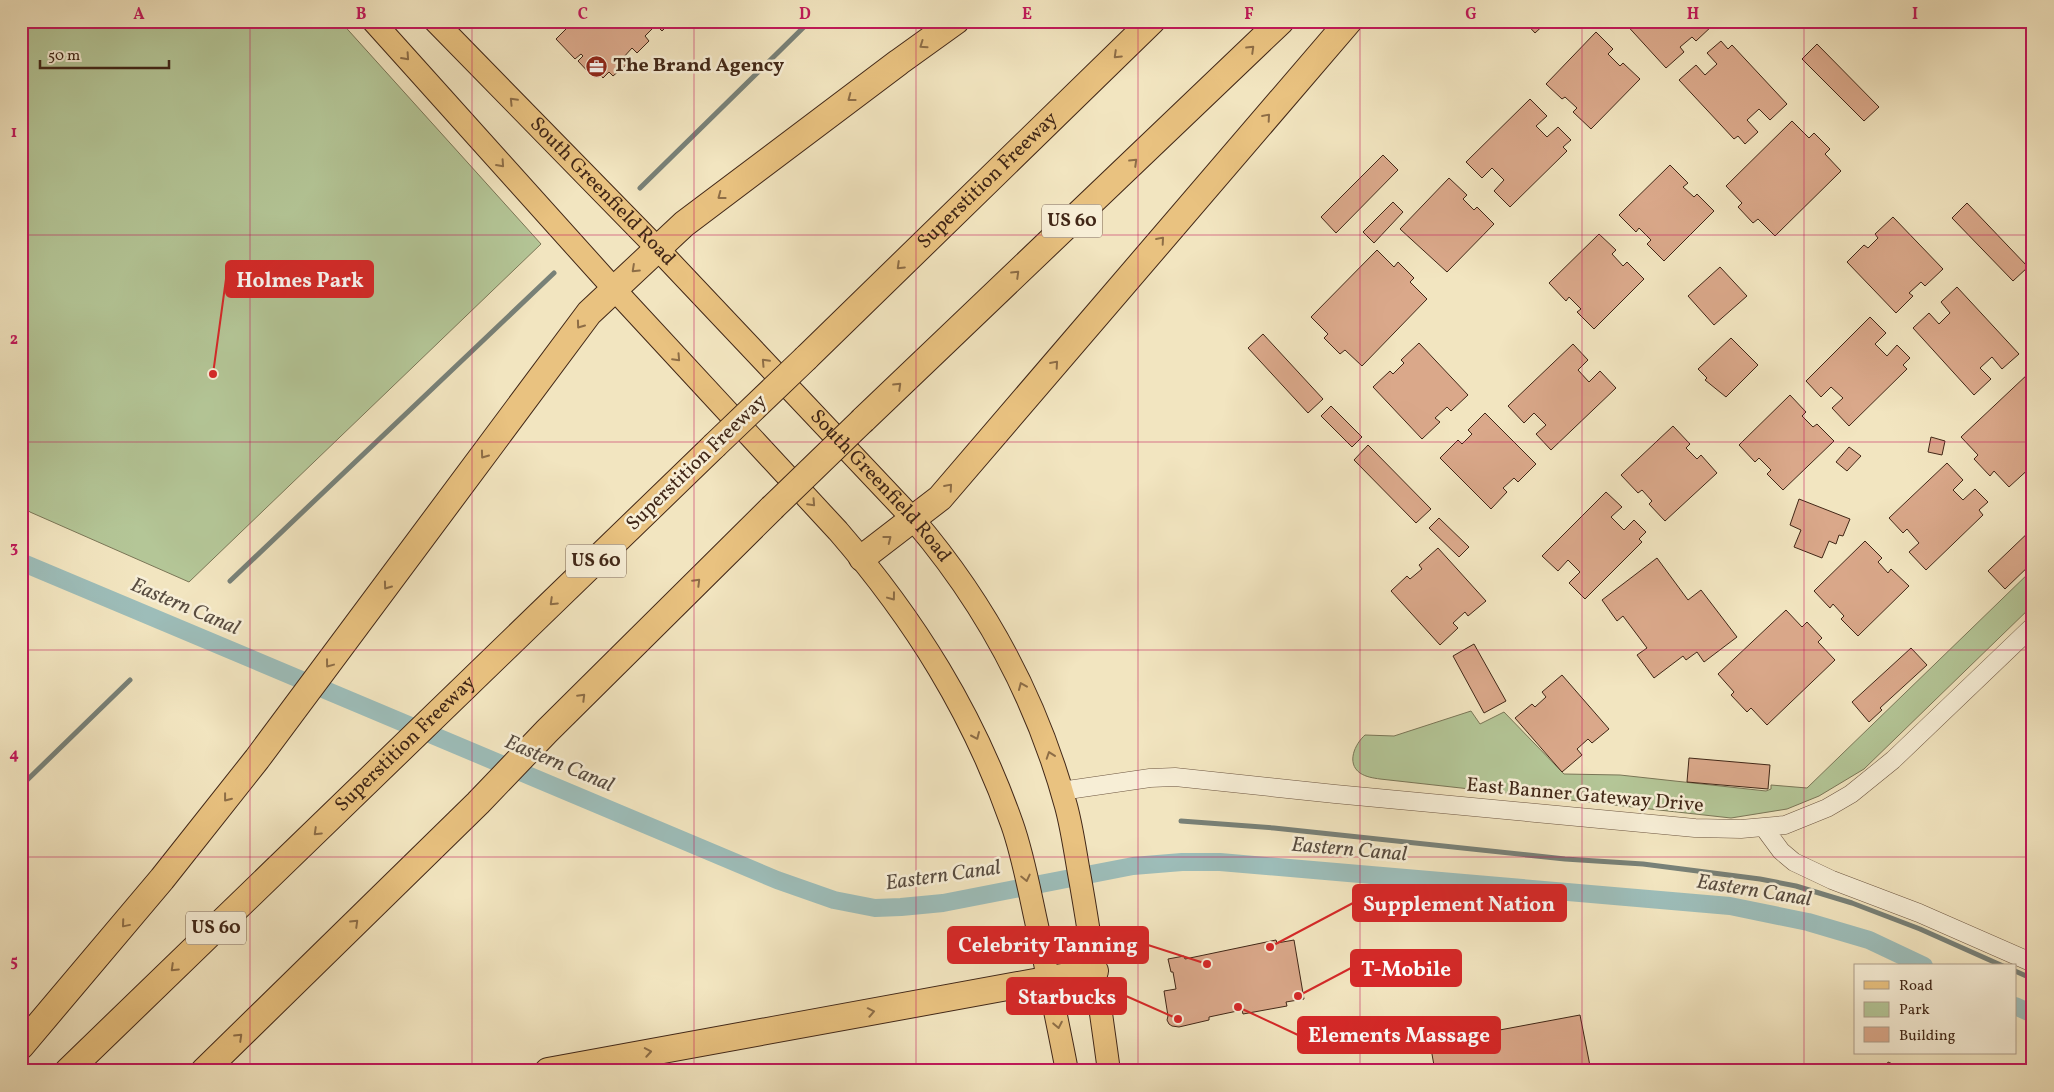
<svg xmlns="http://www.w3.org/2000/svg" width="2054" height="1092" font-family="Vollkorn,serif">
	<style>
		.green { fill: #b4c697; stroke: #7a7657 }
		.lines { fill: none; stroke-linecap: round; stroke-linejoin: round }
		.stream { stroke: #788178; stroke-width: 5 }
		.canal { stroke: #9dbdb9; stroke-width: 18 }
		.building { fill: #daa88a; stroke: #412717 }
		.minor-casing { stroke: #6d5641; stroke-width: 19 }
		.major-casing { stroke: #412717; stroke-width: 24 }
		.highway-casing { stroke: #412717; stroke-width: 28 }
		.minor { stroke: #f7eed6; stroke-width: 18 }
		.major { stroke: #e9c280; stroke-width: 22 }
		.highway { stroke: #e9c280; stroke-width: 26 }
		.highway-bridge-casing { stroke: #412717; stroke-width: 28; stroke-linecap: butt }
		.highway-bridge { stroke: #e9c280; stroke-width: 26 }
		.oneway { stroke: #8d6d46 }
		.grid { fill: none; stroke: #c2185b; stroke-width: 1; stroke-opacity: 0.55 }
		.labels { text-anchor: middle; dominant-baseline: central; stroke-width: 5; stroke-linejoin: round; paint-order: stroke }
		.shield { fill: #f7eed6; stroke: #786350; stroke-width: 1 }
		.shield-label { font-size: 19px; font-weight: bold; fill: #412717 }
		.poi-label { font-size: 20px; font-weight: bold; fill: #412717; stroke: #f7eed6; text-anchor: start }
		.street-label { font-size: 20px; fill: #412717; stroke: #f7eed6 }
		.water-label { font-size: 21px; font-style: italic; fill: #584c40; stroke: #f7eed6 }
		.leader { fill: none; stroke: #d62828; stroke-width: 2 }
		.callout-dot { fill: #d62828; stroke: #f7eed6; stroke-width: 2 }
		.callout { fill: #d62828; stroke: #d62828; stroke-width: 2 }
		.callout-label { font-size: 21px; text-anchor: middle; font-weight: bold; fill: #fff }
		.neatline { fill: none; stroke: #c2185b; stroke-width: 2 }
		.grid-label { font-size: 16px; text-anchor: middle; font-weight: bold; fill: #c2185b }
	</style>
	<rect width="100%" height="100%" fill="#f2e5c0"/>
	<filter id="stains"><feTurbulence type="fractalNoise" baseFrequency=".004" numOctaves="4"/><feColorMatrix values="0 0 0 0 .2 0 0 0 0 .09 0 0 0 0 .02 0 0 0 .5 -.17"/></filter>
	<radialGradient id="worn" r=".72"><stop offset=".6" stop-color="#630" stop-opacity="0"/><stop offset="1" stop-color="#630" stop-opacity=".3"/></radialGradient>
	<!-- green -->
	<path class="green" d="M 21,21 L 340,21 L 541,244 L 189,582 L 30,512 L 21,505 Z
		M 2033,569 L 2033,605 L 1864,769 L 1819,796 L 1787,809 L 1731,818 L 1380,779 C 1373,778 1366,777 1360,773 C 1346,763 1355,744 1365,735 L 1394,736 L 1471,711 L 1480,724 L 1504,712 L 1564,774 L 1620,775 L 1766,791 L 1771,789 L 1771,785 L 1807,788 Z"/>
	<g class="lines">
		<!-- stream -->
		<path class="stream" d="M 640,188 L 810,21
			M 230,581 L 554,273
			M 21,786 L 130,680
			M 1181,821 L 1274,828 L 1565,859 L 1643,864 L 1760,879 L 1796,886 L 1852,903 L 1920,929 L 2003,966
			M 2015,971 L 2033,979"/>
		<!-- canal -->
		<path class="canal" d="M 21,562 L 777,880 L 834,900 L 875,908 L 901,907 L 943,903 L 1133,866 L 1182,862 L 1220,862 L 1730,906 L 1808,922 L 1869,940 L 1924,966
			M 2015,1006 L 2033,1014"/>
	</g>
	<!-- building -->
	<path class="building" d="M 574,21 L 672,21 L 662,31 L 656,25 L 645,36 L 649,41 L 637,53 L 632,48 L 622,59 L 627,64 L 613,76 L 609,72 L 603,78 L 597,71 L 592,76 L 578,61 L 583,56 L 581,54 L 575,59 L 556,39 Z
		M 1524,21 L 1548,21 L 1535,33 Z
		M 1623,21 L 1709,21 L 1713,25 L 1696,41 L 1692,37 L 1680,47 L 1684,52 L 1666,68 Z
		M 1596,32 L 1613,49 L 1608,54 L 1620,66 L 1623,63 L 1640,79 L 1591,129 L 1573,112 L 1577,108 L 1565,97 L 1562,99 L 1546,84 Z
		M 1721,41 L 1728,49 L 1732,45 L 1787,104 L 1770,120 L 1759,109 L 1747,120 L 1758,132 L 1745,144 L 1738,136 L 1734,139 L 1679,80 L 1696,65 L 1705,75 L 1717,64 L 1707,53 Z
		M 1817,44 L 1879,107 L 1864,121 L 1802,59 Z
		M 1530,99 L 1547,116 L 1536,126 L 1547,137 L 1558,127 L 1571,140 L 1563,147 L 1567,151 L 1510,207 L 1494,191 L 1504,180 L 1492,168 L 1482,178 L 1466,162 Z
		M 1792,121 L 1809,138 L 1814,133 L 1830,149 L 1825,154 L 1841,171 L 1775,236 L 1758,219 L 1753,223 L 1738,207 L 1742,203 L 1726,186 Z
		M 1383,155 L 1398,170 L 1336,233 L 1321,217 Z
		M 1670,165 L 1688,183 L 1683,187 L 1694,197 L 1697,194 L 1714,211 L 1664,261 L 1647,244 L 1651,240 L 1639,228 L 1636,232 L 1619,215 Z
		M 1449,178 L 1467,195 L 1463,199 L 1474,210 L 1477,207 L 1494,224 L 1447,272 L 1400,229 Z
		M 1393,202 L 1403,212 L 1374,243 L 1363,232 Z
		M 1967,203 L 2028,267 L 2013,281 L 1952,218 Z
		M 1893,217 L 1943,269 L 1925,286 L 1921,282 L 1909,293 L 1913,296 L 1896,313 L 1847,262 L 1864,245 L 1868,248 L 1878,238 L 1875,234 Z
		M 1599,234 L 1616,250 L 1612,254 L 1623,266 L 1627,262 L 1644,279 L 1594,329 L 1577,312 L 1581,309 L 1569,297 L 1566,301 L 1549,283 Z
		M 1377,250 L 1394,267 L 1398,262 L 1414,278 L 1410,282 L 1427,299 L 1362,366 L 1345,350 L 1340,354 L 1324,338 L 1328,334 L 1311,317 Z
		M 1720,267 L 1747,296 L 1714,325 L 1688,296 Z
		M 1957,287 L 2019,354 L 2002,369 L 1992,357 L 1980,368 L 1991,379 L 1974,395 L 1913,328 L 1929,313 L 1939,324 L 1950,313 L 1941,302 Z
		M 1870,317 L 1886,333 L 1875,344 L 1887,356 L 1897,345 L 1910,358 L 1903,365 L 1907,369 L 1849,426 L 1832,408 L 1843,398 L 1831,387 L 1821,397 L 1806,381 Z
		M 1263,334 L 1323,399 L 1308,413 L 1248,348 Z
		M 1731,338 L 1758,365 L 1726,397 L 1705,380 L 1707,378 L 1698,369 Z
		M 1419,343 L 1468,395 L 1451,411 L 1447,407 L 1435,418 L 1440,422 L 1422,439 L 1373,387 L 1390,371 L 1393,374 L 1404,363 L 1401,360 Z
		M 1573,344 L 1588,360 L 1578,370 L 1589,382 L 1600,371 L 1616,388 L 1551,450 L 1536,434 L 1546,425 L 1534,413 L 1524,423 L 1508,406 Z
		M 2029,373 L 2033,377 L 2033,465 L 2009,487 L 1994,471 L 1990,476 L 1974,459 L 1978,455 L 1961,437 Z
		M 1790,395 L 1806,412 L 1802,416 L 1813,427 L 1817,424 L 1834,441 L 1783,490 L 1767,474 L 1771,470 L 1759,458 L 1755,462 L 1739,445 Z
		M 1331,406 L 1362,437 L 1352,447 L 1321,416 Z
		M 1485,413 L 1536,464 L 1518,482 L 1514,478 L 1503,488 L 1507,492 L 1491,509 L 1440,458 L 1458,440 L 1462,444 L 1472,434 L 1468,430 Z
		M 1673,426 L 1690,444 L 1686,448 L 1697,459 L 1701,455 L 1717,473 L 1665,521 L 1649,504 L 1652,501 L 1642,490 L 1638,493 L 1621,475 Z
		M 1931,437 L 1945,441 L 1942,455 L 1928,452 Z
		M 1368,445 L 1431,509 L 1416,523 L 1354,460 Z
		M 1849,447 L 1861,456 L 1847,471 L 1836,462 Z
		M 1947,463 L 1963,480 L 1953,490 L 1963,500 L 1975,489 L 1988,502 L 1979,510 L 1983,515 L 1926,570 L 1909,552 L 1919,543 L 1907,529 L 1903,533 L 1889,518 Z
		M 1606,492 L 1622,507 L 1611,517 L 1624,530 L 1634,520 L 1646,532 L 1639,539 L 1642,542 L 1585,599 L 1569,583 L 1580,572 L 1568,560 L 1558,571 L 1542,556 Z
		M 1799,499 L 1850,519 L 1843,536 L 1839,535 L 1836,544 L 1829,541 L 1822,558 L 1794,547 L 1801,530 L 1790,525 Z
		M 1439,518 L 1469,547 L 1459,557 L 1429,528 Z
		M 2033,528 L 2033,562 L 2005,589 L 1988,571 Z
		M 1865,541 L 1882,558 L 1878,562 L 1888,573 L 1891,569 L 1909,586 L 1858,636 L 1841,619 L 1844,616 L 1833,604 L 1830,608 L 1814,591 Z
		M 1438,548 L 1486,601 L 1468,616 L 1465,612 L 1453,623 L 1458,628 L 1440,645 L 1391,591 L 1407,576 L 1410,579 L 1422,569 L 1419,565 Z
		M 1657,558 L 1688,600 L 1701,590 L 1737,637 L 1704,662 L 1697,652 L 1686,660 L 1683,656 L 1654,678 L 1637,655 L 1647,648 L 1623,616 L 1617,621 L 1602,600 Z
		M 1786,610 L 1802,627 L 1807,622 L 1822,638 L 1818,642 L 1835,660 L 1767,725 L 1751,708 L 1747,712 L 1731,695 L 1734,692 L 1718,674 Z
		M 1474,644 L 1506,701 L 1484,713 L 1453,656 Z
		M 1911,648 L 1927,665 L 1880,708 L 1882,710 L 1869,722 L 1852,702 Z
		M 1562,675 L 1609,729 L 1592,743 L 1588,739 L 1577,749 L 1582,755 L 1562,772 L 1515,718 L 1532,704 L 1535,707 L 1546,697 L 1542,692 Z
		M 1689,758 L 1770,765 L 1768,789 L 1687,782 Z
		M 1276,940 L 1277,943 L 1294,940 L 1304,999 L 1286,1002 L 1287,1006 L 1243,1014 L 1242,1010 L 1209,1017 L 1209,1020 L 1179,1027 L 1172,1026 L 1169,1024 L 1167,1020 L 1168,1016 L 1164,991 L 1176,989 L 1173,972 L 1171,972 L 1168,959 L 1184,956 L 1185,959 Z
		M 1580,1015 L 1591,1071 L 1435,1071 L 1430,1043 Z
		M 1888,1062 L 1909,1071 L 1884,1071 Z"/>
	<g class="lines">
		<defs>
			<path id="minor" d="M 1061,791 L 1150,778 L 1175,777 L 1335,794 L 1695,828 L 1741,829 L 1785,825 L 1827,808 L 1851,794 L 1893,760 L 2033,626
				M 1764,828 L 1781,851 L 1794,862 L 1832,880 L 1919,913 L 2033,963"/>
			<g id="major">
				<path d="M 373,21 L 614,289 L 838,531 C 915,620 973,713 1012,824 C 1024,858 1030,895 1038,930 C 1048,977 1058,1024 1067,1071"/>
				<path id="s1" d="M 435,21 L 657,248 L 913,519 C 985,603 1037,700 1066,806 C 1072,828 1075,851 1079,873 C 1091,939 1100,1005 1109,1071"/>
			</g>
			<g id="highway">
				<path id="s2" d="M 806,358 L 1152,21"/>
				<path d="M 863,420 L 1281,21"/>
				<path d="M 862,558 L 940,498 L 1349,21"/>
				<path d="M 21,1046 L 162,879 L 257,759 L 589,313 L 684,224 L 899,62 L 956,21"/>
				<path id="s3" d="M 68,1071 L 714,446"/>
				<path d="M 204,1071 L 478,803 L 547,731 L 772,508"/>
				<path d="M 548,1071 L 1095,971"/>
			</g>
		</defs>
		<!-- minor casing -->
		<use href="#minor" class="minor-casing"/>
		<!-- major casing -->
		<use href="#major" class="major-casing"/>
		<!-- highway casing -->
		<use href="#highway" class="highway-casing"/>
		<!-- minor -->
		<use href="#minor" class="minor"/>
		<!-- major -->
		<use href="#major" class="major"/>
		<!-- highway -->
		<use href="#highway" class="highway"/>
		<defs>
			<path id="highway-bridge" d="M 714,446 L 806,358
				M 772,508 L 863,420"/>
		</defs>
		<!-- highway-bridge casing -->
		<use href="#highway-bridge" class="highway-bridge-casing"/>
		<!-- highway-bridge -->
		<use href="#highway-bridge" class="highway-bridge"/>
	</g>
	<!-- one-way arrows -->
	<defs><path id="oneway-chevron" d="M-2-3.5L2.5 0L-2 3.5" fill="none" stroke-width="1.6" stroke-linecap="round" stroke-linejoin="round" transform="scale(1.25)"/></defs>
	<g class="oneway">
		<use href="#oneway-chevron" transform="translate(923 45) rotate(145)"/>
		<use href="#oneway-chevron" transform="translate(1251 49) rotate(-44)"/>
		<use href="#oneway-chevron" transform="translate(1117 55) rotate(136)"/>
		<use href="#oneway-chevron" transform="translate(406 57) rotate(48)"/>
		<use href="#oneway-chevron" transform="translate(851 98) rotate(143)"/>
		<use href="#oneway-chevron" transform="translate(513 101) rotate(-134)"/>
		<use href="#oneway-chevron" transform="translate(1267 117) rotate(-49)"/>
		<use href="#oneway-chevron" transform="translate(1134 162) rotate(-44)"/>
		<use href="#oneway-chevron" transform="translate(501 164) rotate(48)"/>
		<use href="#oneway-chevron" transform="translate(721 196) rotate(143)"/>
		<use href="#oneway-chevron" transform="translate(1161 240) rotate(-49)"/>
		<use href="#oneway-chevron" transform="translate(900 266) rotate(136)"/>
		<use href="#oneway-chevron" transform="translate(635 269) rotate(137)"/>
		<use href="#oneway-chevron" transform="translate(1016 274) rotate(-44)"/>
		<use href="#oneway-chevron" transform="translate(580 325) rotate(126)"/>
		<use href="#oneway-chevron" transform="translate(677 358) rotate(47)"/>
		<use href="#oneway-chevron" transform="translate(765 362) rotate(-133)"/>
		<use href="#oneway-chevron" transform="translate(1055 364) rotate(-49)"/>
		<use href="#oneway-chevron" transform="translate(898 386) rotate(-44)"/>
		<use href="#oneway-chevron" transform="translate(484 455) rotate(126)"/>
		<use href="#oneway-chevron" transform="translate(949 487) rotate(-49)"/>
		<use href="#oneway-chevron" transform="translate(812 503) rotate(47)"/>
		<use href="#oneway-chevron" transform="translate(888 539) rotate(-38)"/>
		<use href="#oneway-chevron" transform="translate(697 582) rotate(-45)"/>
		<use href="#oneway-chevron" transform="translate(387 586) rotate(126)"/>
		<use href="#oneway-chevron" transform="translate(892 597) rotate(53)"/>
		<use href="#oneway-chevron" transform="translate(553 602) rotate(136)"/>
		<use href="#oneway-chevron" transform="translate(329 664) rotate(127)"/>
		<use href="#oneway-chevron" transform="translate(1022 686) rotate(-113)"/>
		<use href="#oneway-chevron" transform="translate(582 697) rotate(-45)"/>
		<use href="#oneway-chevron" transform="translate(976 736) rotate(66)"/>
		<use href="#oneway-chevron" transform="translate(1050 755) rotate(-109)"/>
		<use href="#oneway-chevron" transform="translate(227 798) rotate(128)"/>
		<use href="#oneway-chevron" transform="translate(317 832) rotate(136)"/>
		<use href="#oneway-chevron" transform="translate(1026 878) rotate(77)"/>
		<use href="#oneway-chevron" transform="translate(355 923) rotate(-44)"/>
		<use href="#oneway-chevron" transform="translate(125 924) rotate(130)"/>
		<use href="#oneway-chevron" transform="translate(174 968) rotate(136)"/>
		<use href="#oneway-chevron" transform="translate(871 1012) rotate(-11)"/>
		<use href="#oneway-chevron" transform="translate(1058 1025) rotate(79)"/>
		<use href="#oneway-chevron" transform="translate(239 1037) rotate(-44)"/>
		<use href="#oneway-chevron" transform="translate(648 1052) rotate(-10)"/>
	</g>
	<!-- grid -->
	<path class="grid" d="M 250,21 L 250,1071M 472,21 L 472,1071M 694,21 L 694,1071M 916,21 L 916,1071M 1138,21 L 1138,1071M 1360,21 L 1360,1071M 1582,21 L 1582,1071M 1804,21 L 1804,1071M 21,235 L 2033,235M 21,442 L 2033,442M 21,650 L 2033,650M 21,857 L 2033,857"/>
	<!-- icons -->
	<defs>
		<symbol id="office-disc" viewBox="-11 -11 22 22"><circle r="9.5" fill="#8f2418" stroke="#f7eed6"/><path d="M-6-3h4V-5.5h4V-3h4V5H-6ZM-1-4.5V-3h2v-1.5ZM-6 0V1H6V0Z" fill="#fff"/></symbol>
	</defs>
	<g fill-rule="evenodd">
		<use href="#office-disc" x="584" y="54" width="25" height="25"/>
	</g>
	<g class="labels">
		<!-- shield labels -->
		<g class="shield">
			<rect x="1042" y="204.5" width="60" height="33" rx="4"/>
			<rect x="566" y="544.5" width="60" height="33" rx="4"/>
			<rect x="186" y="911.5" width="60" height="33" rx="4"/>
		</g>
		<g class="shield-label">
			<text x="1072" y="221">US 60</text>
			<text x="596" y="561">US 60</text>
			<text x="216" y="928">US 60</text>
		</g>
		<!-- poi labels -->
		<g class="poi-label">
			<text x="613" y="66">The Brand Agency</text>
		</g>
		<!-- street labels -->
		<g class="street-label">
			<text stroke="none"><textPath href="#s2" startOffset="254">Superstition Freeway</textPath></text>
			<text stroke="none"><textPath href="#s1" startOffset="239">South Greenfield Road</textPath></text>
			<text transform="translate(697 463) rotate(-44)">Superstition Freeway</text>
			<text stroke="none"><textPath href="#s1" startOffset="644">South Greenfield Road</textPath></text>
			<text stroke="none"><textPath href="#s3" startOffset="470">Superstition Freeway</textPath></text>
			<text transform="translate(1585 796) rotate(5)">East Banner Gateway Drive</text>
		</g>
		<!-- water labels -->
		<g class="water-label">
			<text transform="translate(185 607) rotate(23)">Eastern Canal</text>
			<text transform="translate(559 764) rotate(23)">Eastern Canal</text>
			<text transform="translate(1349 850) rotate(5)">Eastern Canal</text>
			<text transform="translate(943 876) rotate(-8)">Eastern Canal</text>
			<text transform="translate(1754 891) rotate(9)">Eastern Canal</text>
		</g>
	</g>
	<!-- callouts -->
	<path class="leader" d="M213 374L226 279M1270 947L1353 903M1207 964L1148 945M1298 996L1351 968M1178 1019L1126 996M1238 1007L1298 1035"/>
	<g class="callout-dot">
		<circle cx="213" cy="374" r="5"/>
		<circle cx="1270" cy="947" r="5"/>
		<circle cx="1207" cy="964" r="5"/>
		<circle cx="1298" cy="996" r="5"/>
		<circle cx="1178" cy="1019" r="5"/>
		<circle cx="1238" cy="1007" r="5"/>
	</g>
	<g class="callout">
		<rect x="226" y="261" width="147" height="36" rx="5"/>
		<rect x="1353" y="885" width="213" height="36" rx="5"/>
		<rect x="948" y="927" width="200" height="36" rx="5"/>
		<rect x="1351" y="950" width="110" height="36" rx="5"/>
		<rect x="1007" y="978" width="119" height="36" rx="5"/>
		<rect x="1298" y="1017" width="202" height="36" rx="5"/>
	</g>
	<g class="callout-label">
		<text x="300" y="287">Holmes Park</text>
		<text x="1459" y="911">Supplement Nation</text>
		<text x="1048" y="952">Celebrity Tanning</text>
		<text x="1406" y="976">T-Mobile</text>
		<text x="1067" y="1004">Starbucks</text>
		<text x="1399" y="1042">Elements Massage</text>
	</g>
	<!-- margin -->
	<rect width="2054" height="1092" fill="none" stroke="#f2e5c0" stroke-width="55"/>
	<!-- legend -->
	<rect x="1854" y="964" width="162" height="90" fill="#f7eed6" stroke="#ae9e8a"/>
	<rect x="1864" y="981" width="25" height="8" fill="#e9c280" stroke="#ae9e8a"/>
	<text x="1899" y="990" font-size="15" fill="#412717">Road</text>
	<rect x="1864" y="1002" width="25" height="15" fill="#b4c697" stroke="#ae9e8a"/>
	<text x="1899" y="1014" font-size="15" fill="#412717">Park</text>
	<rect x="1864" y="1027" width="25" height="15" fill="#daa88a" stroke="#ae9e8a"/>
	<text x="1899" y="1040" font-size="15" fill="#412717">Building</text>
	<!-- scale -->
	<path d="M40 60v8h129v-8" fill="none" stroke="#412717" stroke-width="2.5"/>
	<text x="48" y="60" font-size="15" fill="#412717" stroke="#f7eed6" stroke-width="4" paint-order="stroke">50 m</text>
	<rect x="28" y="28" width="1998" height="1036" class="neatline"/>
	<g class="grid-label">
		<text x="139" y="19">A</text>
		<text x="361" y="19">B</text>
		<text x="583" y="19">C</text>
		<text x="805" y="19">D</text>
		<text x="1027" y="19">E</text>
		<text x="1249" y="19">F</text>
		<text x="1471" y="19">G</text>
		<text x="1693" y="19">H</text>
		<text x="1915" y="19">I</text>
		<text x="14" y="137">1</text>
		<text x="14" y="344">2</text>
		<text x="14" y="552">3</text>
		<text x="14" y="759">4</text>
		<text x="14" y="966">5</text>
	</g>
	<rect width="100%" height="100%" filter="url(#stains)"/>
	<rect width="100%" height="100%" fill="url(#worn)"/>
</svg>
